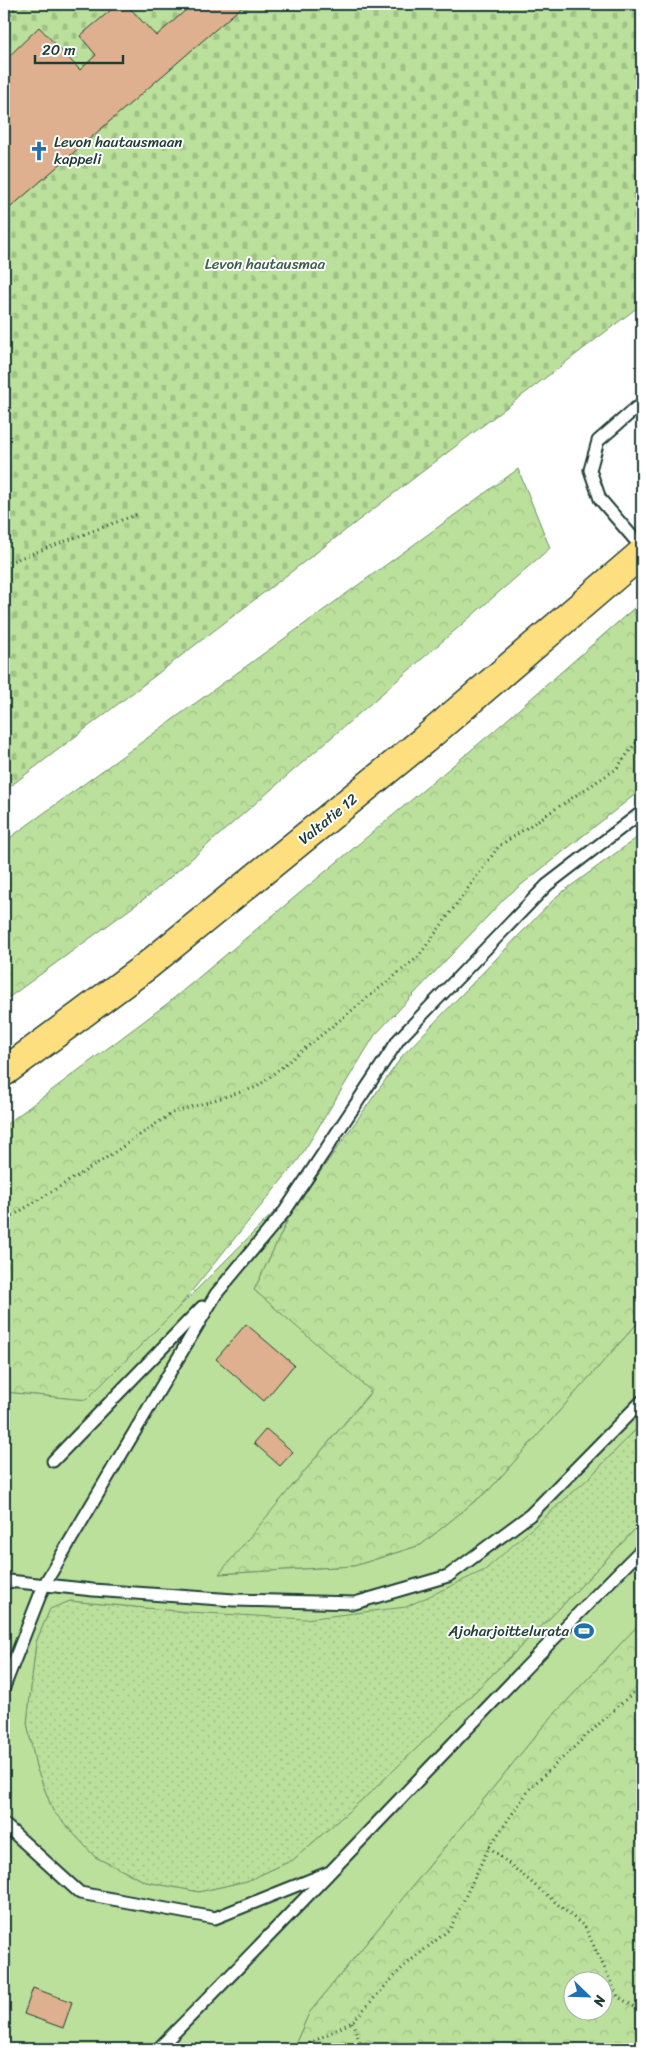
<svg xmlns="http://www.w3.org/2000/svg" width="646" height="2053" font-family="Sriracha,sans-serif">
	<style>
		.green { fill: url(#green-dots); stroke: #6c8e68 }
		.forest { fill: url(#forest-crowns); stroke: #6c8e68; fill-rule: evenodd }
		.cemetery { fill: url(#cemetery-stones); stroke: #6c8e68 }
		.pitch { fill: #bae09b; stroke: #6c8e68 }
		.building { fill: #dfb090; stroke: #1f3d34 }
		.lines { fill: none; stroke-linecap: round; stroke-linejoin: round }
		.service-casing { stroke: #1f3d34; stroke-width: 15 }
		.trunk-casing { stroke: #1f3d34; stroke-width: 31 }
		.path { stroke: #1f3d34; stroke-width: 3; stroke-dasharray: 1 4; stroke-linecap: butt }
		.service { stroke: #fff; stroke-width: 11 }
		.trunk { stroke: #fedf80; stroke-width: 28 }
		.labels { text-anchor: middle; dominant-baseline: central; stroke-width: 4; stroke-linejoin: round; paint-order: stroke }
		.poi-label { font-size: 15px; fill: #1f3d34; stroke: #fff; text-anchor: start }
		.park-label { font-size: 15px; fill: #3e5e49; stroke: #fff }
		.street-label { font-size: 15px; fill: #1f3d34; stroke: #fff }
	</style>
	<defs>
		<pattern id="green-dots" width="8" height="8" patternUnits="userSpaceOnUse" patternTransform="scale(1.25)"><rect width="8" height="8" fill="#bae09b"/><path d="M2 2h.1M6 6h.1" fill="none" stroke="#9fc186" stroke-width="1.8" stroke-linecap="round"/></pattern>
		<pattern id="forest-crowns" width="20" height="18" patternUnits="userSpaceOnUse" patternTransform="scale(1.25)"><rect width="20" height="18" fill="#bae09b"/><path d="M2 6a3 3 0 1 1 6 0M12 15a3 3 0 1 1 6 0" fill="none" stroke="#9fc186"/></pattern>
		<pattern id="cemetery-stones" width="16" height="16" patternUnits="userSpaceOnUse" patternTransform="scale(1.25)"><rect width="16" height="16" fill="#bae09b"/><path d="M2 7V4a2 2 0 0 1 4 0v3zM10 15v-3a2 2 0 0 1 4 0v3z" fill="#9fc186"/></pattern>
	</defs>
	<rect width="100%" height="100%" fill="#fff"/>
	<filter id="ink" filterUnits="userSpaceOnUse"><feTurbulence type="fractalNoise" baseFrequency=".02" numOctaves="2"/><feDisplacementMap in="SourceGraphic" scale="10" xChannelSelector="R" yChannelSelector="G"/><feConvolveMatrix kernelMatrix="1 2 1 2 8 2 1 2 1" color-interpolation-filters="sRGB"/></filter>
	<g filter="url(#ink)">
		<!-- green -->
		<path class="green" d="M 642,1423 L 642,1522 L 557,1611 L 441,1725 L 371,1792 L 293,1860 L 247,1881 L 199,1892 L 146,1882 L 95,1857 L 53,1811 L 36,1767 L 27,1723 L 36,1642 L 50,1608 L 70,1601 L 189,1612 L 590,1477 Z"/>
		<!-- forest -->
		<path class="forest" d="M 518,469 L 550,548 L 152,893 L 4,1001 L 4,842 Z
			M 642,601 L 642,789 L 506,897 L 375,1035 L 299,1159 L 178,1308 L 86,1400 L 4,1392 L 4,1126 L 168,1003 L 494,731 Z
			M 642,834 L 642,1318 L 490,1489 L 421,1545 L 354,1566 L 218,1574 L 371,1392 L 254,1290 L 291,1213 L 403,1055 L 557,896 Z
			M 642,1621 L 642,2049 L 293,2049 L 309,2013 L 545,1724 ZM 574,1980 L 604,1980 L 604,2010 L 574,2010 Z"/>
		<!-- cemetery -->
		<path class="cemetery" d="M 4,4 L 642,4 L 642,304 L 4,791 Z"/>
		<!-- pitch -->
		<path class="pitch" d="M 278,1208 L 291,1213 L 254,1290 L 371,1391 L 219,1574 L 354,1566 L 421,1545 L 490,1489 L 642,1318 L 642,1423 L 590,1477 L 485,1570 L 406,1607 L 305,1619 L 189,1612 L 70,1601 L 50,1609 L 36,1642 L 27,1723 L 36,1767 L 53,1811 L 95,1857 L 146,1882 L 199,1892 L 247,1881 L 293,1860 L 371,1792 L 441,1725 L 557,1611 L 642,1522 L 642,1621 L 545,1724 L 309,2013 L 293,2049 L 4,2049 L 4,1392 L 86,1400 Z"/>
		<!-- building -->
		<path class="building" d="M 118,4 L 126,4 L 156,36 L 193,4 L 245,4 L 4,213 L 4,89 L 10,84 L 4,77 L 4,61 L 39,27 L 80,70 L 96,55 L 80,36 Z
			M 246,1324 L 294,1365 L 264,1401 L 216,1359 Z
			M 266,1429 L 293,1452 L 280,1466 L 254,1443 Z
			M 33,1988 L 72,2002 L 63,2028 L 24,2014 Z"/>
		<g class="lines">
			<defs>
				<path id="service" d="M 642,406 L 636,408 L 598,441 L 590,470 L 600,499 L 642,548
					M 53,1461 L 202,1307
					M 4,1584 L 9,1581 L 93,1590 L 234,1600 L 355,1603 L 448,1576 L 530,1515 L 642,1401
					M 4,1687 L 44,1585 L 216,1294 L 285,1211 L 399,1039 L 547,885 L 642,812
					M 4,1824 L 80,1893 L 215,1918 L 330,1872
					M 158,2049 C 322,1885 478,1713 642,1549"/>
				<path id="trunk" d="M 4,1072 L 148,965 L 424,740 L 642,553"/>
			</defs>
			<!-- service casing -->
			<use href="#service" class="service-casing"/>
			<!-- trunk casing -->
			<use href="#trunk" class="trunk-casing"/>
			<!-- path -->
			<path class="path" d="M 4,10 L 9,16
				M 4,21 L 19,4
				M 4,564 L 138,514
				M 4,1221 L 103,1160 L 172,1113 L 257,1087 L 418,957 L 499,846 L 616,769 L 642,735
				M 489,1847 L 585,1927 L 618,1997 L 642,2011
				M 352,2022 L 363,2049
				M 301,2049 L 304,2046 L 352,2022 L 404,1966 L 450,1929 L 489,1847 L 531,1787 L 637,1689 L 642,1690"/>
			<!-- service -->
			<use href="#service" class="service"/>
			<!-- trunk -->
			<use href="#trunk" class="trunk"/>
		</g>
	</g>
	<!-- icons -->
	<defs>
		<symbol id="church-bare" viewBox="-9 -9 18 18"><path d="M-1.2-6h2.4v3.5h3.3v2.4h-3.3V6h-2.4V-.1h-3.3v-2.4h3.3Z" fill="#1f6fb2" stroke="#fff" stroke-width="2.5" paint-order="stroke"/></symbol>
		<symbol id="stadium-bare" viewBox="-9 -9 18 18"><path d="M0-5a6.5 5 0 1 0 0 10a6.5 5 0 1 0 0-10ZM-3.5-1.8h7v3.6h-7Z" fill="#1f6fb2" stroke="#fff" stroke-width="2.5" paint-order="stroke"/></symbol>
	</defs>
	<g fill-rule="evenodd">
		<use href="#church-bare" x="25" y="137" width="28" height="28"/>
		<use href="#stadium-bare" x="570" y="1617" width="28" height="28"/>
	</g>
	<g class="labels">
		<!-- poi labels -->
		<g class="poi-label">
			<text x="54" y="142">Levon hautausmaan<tspan x="54" dy="17">kappeli</tspan></text>
			<text x="569" y="1631" text-anchor="end">Ajoharjoittelurata</text>
		</g>
		<!-- park labels -->
		<g class="park-label">
			<text x="265" y="264">Levon hautausmaa</text>
		</g>
		<!-- street labels -->
		<g class="street-label">
			<text transform="translate(328 819) rotate(-39)">Valtatie 12</text>
		</g>
	</g>
	<!-- margin -->
	<rect width="646" height="2053" fill="none" stroke="#fff" stroke-width="20"/>
	<rect x="10" y="10" width="626" height="2033" fill="none" stroke="#1f3d34" stroke-width="2" filter="url(#ink)"/>
	<!-- north arrow -->
	<g transform="translate(588 1996) rotate(113)"><circle r="24" fill="#ffffff" stroke="#a5b1ae"/>
	<path d="M0-4L9 19L0 12L-9 19Z" fill="#1f6fb2"/>
	<text y="-8" font-size="14" font-weight="bold" text-anchor="middle" fill="#1f3d34">N</text>
	</g>
	<!-- scale -->
	<path d="M35 55v8h88v-8" fill="none" stroke="#1f3d34" stroke-width="2.5"/>
	<text x="42" y="55" font-size="15" fill="#1f3d34" stroke="#ffffff" stroke-width="4" paint-order="stroke">20 m</text>
</svg>
